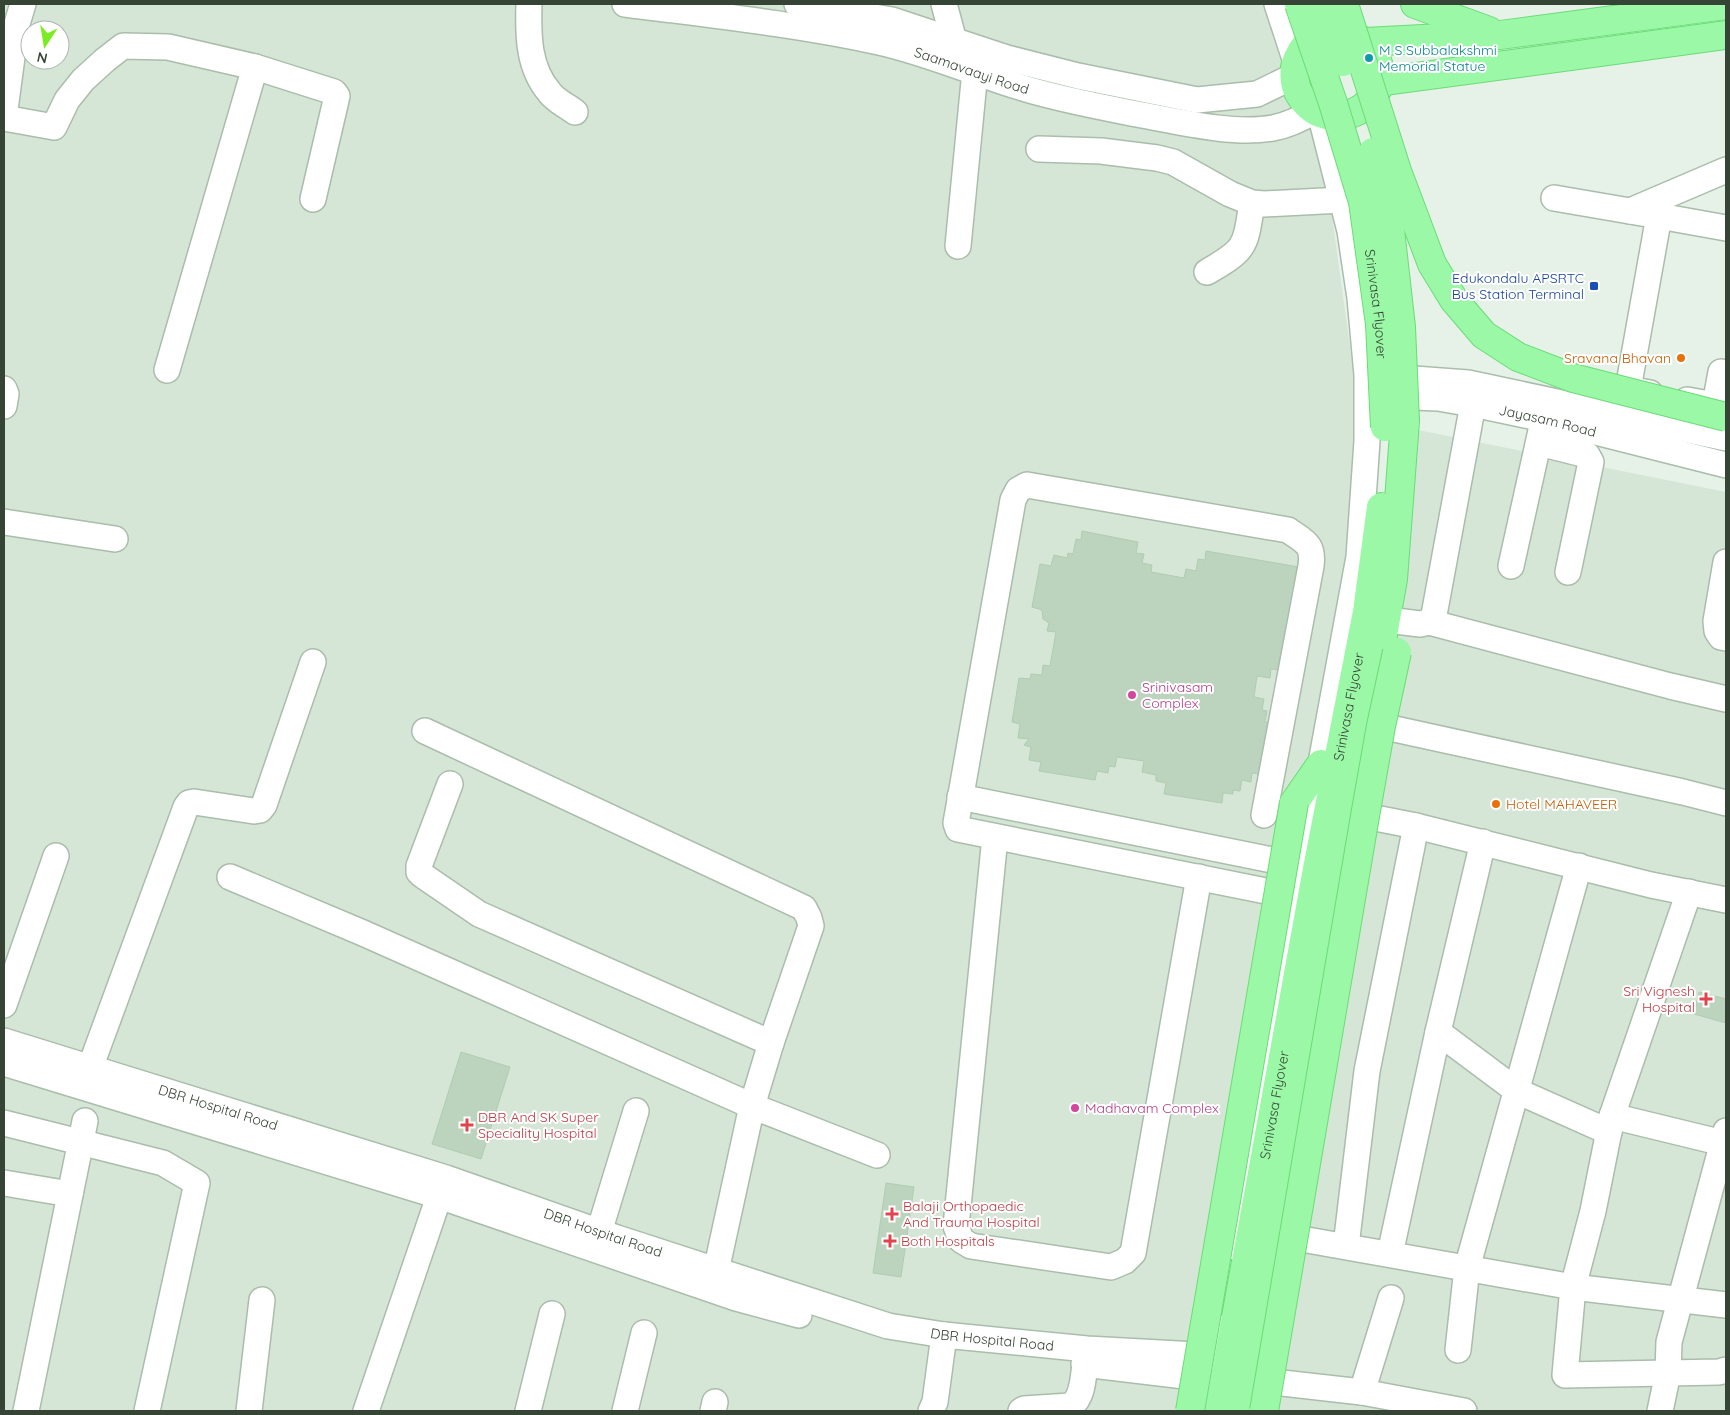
<svg xmlns="http://www.w3.org/2000/svg" width="1730" height="1415" font-family="Quicksand,sans-serif">
	<style>
		.residential { fill: #d5e6d6; fill-rule: evenodd }
		.building { fill: #bcd3bd; stroke: #b0cdb1 }
		.lines { fill: none; stroke-linecap: round; stroke-linejoin: round }
		.minor-casing { stroke: #aabdab; stroke-width: 28 }
		.major-casing { stroke: #6bdc77; stroke-width: 30 }
		.minor { stroke: #fff; stroke-width: 25 }
		.major { stroke: #9af8a6; stroke-width: 28 }
		.major-bridge-casing { stroke: #6bdc77; stroke-width: 30; stroke-linecap: butt }
		.major-bridge { stroke: #9af8a6; stroke-width: 28 }
		.culture-dot { fill: #0f9aa8; stroke: #fff; stroke-width: 2 }
		.transit-dot { fill: #1a4fb4; stroke: #fff; stroke-width: 2 }
		.food-dot { fill: #e8710a; stroke: #fff; stroke-width: 2 }
		.hotel-dot { fill: #d1479c; stroke: #fff; stroke-width: 2 }
		.health-dot { fill: #e0444e; stroke: #fff; stroke-width: 2 }
		.labels { text-anchor: middle; dominant-baseline: central; stroke-width: 4; stroke-linejoin: round; paint-order: stroke }
		.culture-label { font-size: 14px; fill: #0d838f; stroke: #fff; text-anchor: start }
		.street-label { font-size: 14px; fill: #364436; stroke: #fff }
		.transit-label { font-size: 14px; fill: #164399; stroke: #fff; text-anchor: end }
		.food-label { font-size: 14px; fill: #c56008; stroke: #fff; text-anchor: end }
		.hotel-label { font-size: 14px; fill: #b23c85; stroke: #fff; text-anchor: start }
		.health-label { font-size: 14px; fill: #be3a42; stroke: #fff; text-anchor: start }
	</style>
	<rect width="100%" height="100%" fill="#e6f2e8"/>
	<!-- residential -->
	<path class="residential" d="M 4,4 L 1271,4 L 1324,158 L 1360,419 L 1347,617 L 1200,1411 L 4,1411 ZM 30,30 L 60,30 L 60,60 L 30,60 Z
		M 1408,428 L 1726,492 L 1726,1411 L 1263,1411 Z"/>
	<!-- building -->
	<path class="building" d="M 1082,531 L 1138,542 L 1136,553 L 1144,554 L 1142,563 L 1152,565 L 1151,572 L 1184,578 L 1186,569 L 1196,571 L 1198,559 L 1205,560 L 1206,551 L 1299,567 L 1292,667 L 1279,665 L 1278,670 L 1271,669 L 1270,678 L 1257,676 L 1254,697 L 1264,699 L 1262,710 L 1267,711 L 1265,722 L 1273,723 L 1265,775 L 1252,773 L 1251,782 L 1242,780 L 1240,791 L 1233,790 L 1233,794 L 1223,793 L 1222,803 L 1164,794 L 1166,783 L 1156,781 L 1156,775 L 1142,772 L 1144,761 L 1117,757 L 1115,767 L 1109,766 L 1108,773 L 1097,771 L 1095,780 L 1039,771 L 1041,762 L 1029,760 L 1031,747 L 1024,745 L 1029,739 L 1018,738 L 1020,724 L 1012,722 L 1019,678 L 1030,679 L 1031,674 L 1042,675 L 1043,665 L 1050,666 L 1056,632 L 1047,631 L 1049,623 L 1043,619 L 1042,610 L 1032,607 L 1040,564 L 1051,566 L 1054,555 L 1067,558 L 1068,553 L 1073,554 L 1076,539 L 1081,540 Z
		M 1699,992 L 1726,999 L 1726,1023 L 1694,1014 Z
		M 461,1052 L 510,1067 L 481,1159 L 432,1144 Z
		M 886,1183 L 914,1187 L 901,1277 L 873,1273 Z"/>
	<g class="lines">
		<defs>
			<g id="minor">
				<path d="M 529,4 C 528,35 528,68 550,93 C 556,101 567,106 575,112"/>
				<path id="s1" d="M 625,4 C 710,15 796,24 879,42 C 929,53 975,74 1023,88 C 1062,100 1102,107 1142,115 C 1180,122 1234,135 1273,128 C 1288,125 1301,119 1314,111"/>
				<path d="M 797,4 L 892,20 L 1007,58 L 1078,76 L 1197,100 L 1257,94 L 1294,76"/>
				<path d="M 944,4 L 954,41"/>
				<path d="M 1277,4 L 1296,62"/>
				<path d="M 4,117 L 16,27 L 23,4"/>
				<path d="M 4,118 L 54,127 L 67,100 L 83,80 L 105,60 L 123,46 L 168,47 L 255,67 L 334,92 L 337,96 L 313,199"/>
				<path d="M 1039,149 L 1101,151 L 1157,158 L 1173,162 L 1230,194 L 1252,203 L 1264,204 L 1342,200"/>
				<path d="M 1554,198 L 1659,216"/>
				<path d="M 1630,211 L 1726,170"/>
				<path d="M 958,246 L 975,71"/>
				<path d="M 1207,272 C 1247,249 1245,247 1252,203"/>
				<path d="M 167,370 L 255,67"/>
				<path d="M 1384,379 L 1414,379 L 1468,383 L 1726,438"/>
				<path d="M 4,389 L 6,394 L 4,406"/>
				<path d="M 1650,393 L 1628,389 L 1659,216 L 1726,228"/>
				<path id="s2" d="M 1384,399 L 1414,397 L 1438,398 L 1473,404 L 1544,419 L 1726,465"/>
				<path d="M 1687,400 L 1715,405 L 1721,372 L 1726,373"/>
				<path d="M 1539,443 L 1587,455 L 1591,462 L 1568,572"/>
				<path d="M 4,522 L 115,539"/>
				<path d="M 1726,562 L 1716,621 L 1717,631 L 1721,637 L 1726,638"/>
				<path d="M 1511,566 L 1542,426"/>
				<path d="M 1396,621 L 1420,624 L 1429,622 L 1434,615 L 1473,404"/>
				<path d="M 1429,622 L 1670,686 L 1726,699"/>
				<path d="M 1381,726 L 1683,792 L 1726,803"/>
				<path d="M 425,731 L 804,908 L 809,918 L 811,926 L 771,1043 L 752,1106 L 716,1271"/>
				<path d="M 450,784 L 419,866 L 419,872 L 422,875 L 479,914 L 771,1043"/>
				<path d="M 960,797 L 1302,866"/>
				<path d="M 1264,815 L 1311,566 C 1314,544 1305,542 1288,530 L 1027,485 L 1018,490 L 1013,500 L 956,823 L 958,829 L 1296,897"/>
				<path d="M 1365,816 L 1416,826 L 1651,885 L 1726,900"/>
				<path d="M 995,837 L 956,1226 L 961,1240 L 971,1246 L 1111,1267 L 1125,1261 L 1133,1253 L 1199,877"/>
				<path d="M 230,877 L 363,933 L 752,1106 L 877,1155"/>
				<path d="M 4,1005 L 56,856"/>
				<path d="M 1438,1032 L 1483,842"/>
				<path id="s3" d="M 4,1041 L 446,1178 L 617,1238 L 888,1326 L 944,1335 L 1087,1349 L 1215,1356"/>
				<path d="M 4,1063 L 439,1196 L 736,1298 L 799,1315"/>
				<path d="M 90,1068 L 186,807 L 189,803 L 194,802 L 254,811 L 260,810 L 264,805 L 313,662"/>
				<path d="M 1612,1116 L 1723,1143"/>
				<path d="M 4,1123 L 163,1163 L 197,1183 L 147,1411"/>
				<path d="M 4,1183 L 70,1194"/>
				<path d="M 599,1232 L 636,1111"/>
				<path d="M 1279,1235 L 1573,1287 L 1593,1211 L 1612,1116 L 1689,892"/>
				<path d="M 1346,1246 L 1367,1071 L 1416,826"/>
				<path d="M 1235,1247 L 1270,1032 L 1302,866 L 1359,557 L 1367,441 L 1367,375 L 1360,298 L 1350,231 L 1320,113"/>
				<path d="M 1390,1254 L 1438,1032 L 1517,1091 L 1609,1132"/>
				<path d="M 1726,1305 L 1573,1287 L 1565,1375 L 1719,1372 L 1726,1370"/>
				<path d="M 1458,1350 L 1467,1268 L 1579,866"/>
				<path d="M 1084,1364 L 1210,1379"/>
				<path d="M 1255,1380 L 1362,1392 L 1464,1411"/>
				<path d="M 1362,1392 L 1391,1298"/>
				<path d="M 26,1411 L 85,1121"/>
				<path d="M 249,1411 L 262,1300"/>
				<path d="M 366,1411 L 444,1182"/>
				<path d="M 528,1411 L 552,1314"/>
				<path d="M 625,1411 L 644,1333"/>
				<path d="M 713,1411 L 715,1402"/>
				<path d="M 931,1411 L 935,1402 L 944,1335"/>
				<path d="M 1021,1411 L 1024,1409 L 1070,1406 C 1083,1399 1083,1378 1085,1364"/>
				<path d="M 1204,1411 L 1220,1328"/>
				<path d="M 1660,1411 L 1668,1373 L 1669,1342 L 1726,1131"/>
			</g>
			<g id="major">
				<path d="M 1415,4 L 1489,31"/>
				<path d="M 1365,42 C 1369,47 1374,52 1376,58 C 1397,105 1328,141 1300,95 C 1293,84 1293,69 1298,58 C 1312,28 1339,27 1365,42 L 1500,35 L 1726,5"/>
				<path d="M 1378,82 L 1726,35"/>
				<path d="M 1294,803 L 1321,764"/>
				<path id="s4" d="M 1219,1411 L 1317,869 L 1367,612 L 1381,507"/>
				<path d="M 1240,1411 L 1349,810 L 1367,725 L 1393,579 L 1405,421"/>
			</g>
		</defs>
		<!-- minor casing -->
		<use href="#minor" class="minor-casing"/>
		<!-- major casing -->
		<use href="#major" class="major-casing"/>
		<!-- minor -->
		<use href="#minor" class="minor"/>
		<!-- major -->
		<use href="#major" class="major"/>
		<defs>
			<g id="major-bridge">
				<path id="s5" d="M 1299,4 L 1333,103 L 1363,202 L 1380,324 L 1385,427"/>
				<path d="M 1324,4 L 1343,62"/>
				<path d="M 1344,4 L 1397,171 L 1432,264 L 1454,300 L 1484,335 L 1518,357 L 1573,378 L 1726,417"/>
				<path d="M 1373,152 L 1387,203 L 1401,327 L 1405,421"/>
				<path d="M 1190,1411 L 1294,803"/>
				<path d="M 1264,1411 L 1365,816 L 1381,726 L 1397,652"/>
			</g>
		</defs>
		<!-- major-bridge casing -->
		<use href="#major-bridge" class="major-bridge-casing"/>
		<!-- major-bridge -->
		<use href="#major-bridge" class="major-bridge"/>
	</g>
	<!-- markers -->
	<circle class="culture-dot" cx="1369" cy="58" r="5"/>
	<rect class="transit-dot" x="1589" y="281" width="10" height="10" rx="2.5"/>
	<g class="food-dot">
		<circle cx="1681" cy="358" r="5"/>
		<circle cx="1496" cy="804" r="5"/>
	</g>
	<g class="hotel-dot">
		<circle cx="1132" cy="695" r="5"/>
		<circle cx="1075" cy="1108" r="5"/>
	</g>
	<g class="health-dot">
		<path d="M1703.5 991.5h5v5h5v5h-5v5h-5v-5h-5v-5h5z"/>
		<path d="M464.5 1117.5h5v5h5v5h-5v5h-5v-5h-5v-5h5z"/>
		<path d="M889.5 1206.5h5v5h5v5h-5v5h-5v-5h-5v-5h5z"/>
		<path d="M887.5 1233.5h5v5h5v5h-5v5h-5v-5h-5v-5h5z"/>
	</g>
	<g class="labels">
		<!-- culture labels -->
		<g class="culture-label">
			<text x="1379" y="50">M S Subbalakshmi<tspan x="1379" dy="16">Memorial Statue</tspan></text>
		</g>
		<!-- street labels -->
		<g class="street-label">
			<text stroke="none"><textPath href="#s1" startOffset="354">Saamavaayi Road</textPath></text>
			<text stroke="none"><textPath href="#s5" startOffset="311">Srinivasa Flyover</textPath></text>
			<text stroke="none"><textPath href="#s2" startOffset="166">Jayasam Road</textPath></text>
			<text stroke="none"><textPath href="#s4" startOffset="716">Srinivasa Flyover</textPath></text>
			<text stroke="none"><textPath href="#s4" startOffset="311">Srinivasa Flyover</textPath></text>
			<text stroke="none"><textPath href="#s3" startOffset="224">DBR Hospital Road</textPath></text>
			<text stroke="none"><textPath href="#s3" startOffset="629">DBR Hospital Road</textPath></text>
			<text stroke="none"><textPath href="#s3" startOffset="1034">DBR Hospital Road</textPath></text>
		</g>
		<!-- transit labels -->
		<g class="transit-label">
			<text x="1584" y="278">Edukondalu APSRTC<tspan x="1584" dy="16">Bus Station Terminal</tspan></text>
		</g>
		<!-- food labels -->
		<g class="food-label">
			<text x="1671" y="358">Sravana Bhavan</text>
			<text x="1506" y="804" text-anchor="start">Hotel MAHAVEER</text>
		</g>
		<!-- hotel labels -->
		<g class="hotel-label">
			<text x="1142" y="687">Srinivasam<tspan x="1142" dy="16">Complex</tspan></text>
			<text x="1085" y="1108">Madhavam Complex</text>
		</g>
		<!-- health labels -->
		<g class="health-label">
			<text x="1695" y="991" text-anchor="end">Sri Vignesh<tspan x="1695" dy="16">Hospital</tspan></text>
			<text x="478" y="1117">DBR And SK Super<tspan x="478" dy="16">Speciality Hospital</tspan></text>
			<text x="903" y="1206">Balaji Orthopaedic<tspan x="903" dy="16">And Trauma Hospital</tspan></text>
			<text x="901" y="1241">Both Hospitals</text>
		</g>
	</g>
	<!-- border -->
	<rect width="1730" height="1415" fill="none" stroke="#364436" stroke-width="10"/>
	<!-- north arrow -->
	<g transform="translate(45 45) rotate(192)"><circle r="24" fill="#ffffff" stroke="#afb4af"/>
	<path d="M0-4L9 19L0 12L-9 19Z" fill="#7bec23"/>
	<text y="-8" font-size="14" font-weight="bold" text-anchor="middle" fill="#364436">N</text>
	</g>
</svg>
